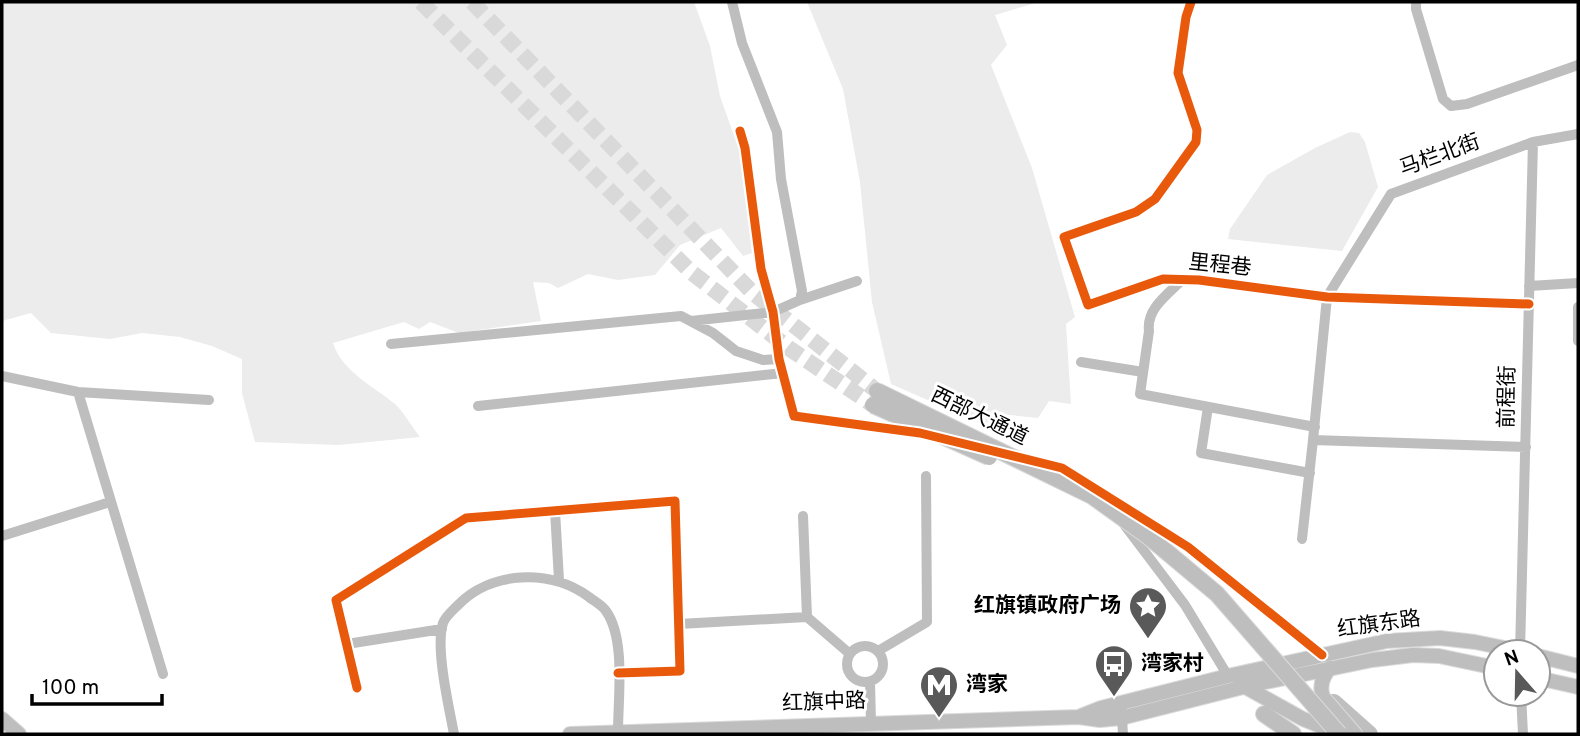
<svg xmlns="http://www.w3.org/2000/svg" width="1580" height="736" font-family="Overpass,'Noto Sans SC',sans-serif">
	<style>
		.green { fill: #ececec }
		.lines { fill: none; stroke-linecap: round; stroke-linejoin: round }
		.river { stroke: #bfbfbf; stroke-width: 16 }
		.highway-tunnel { stroke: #d9d9d9; stroke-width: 16; stroke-dasharray: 16 8; stroke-linecap: butt }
		.major-casing { stroke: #dbdbdb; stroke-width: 16 }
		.highway-casing { stroke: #dbdbdb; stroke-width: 18 }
		.minor { stroke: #bebebe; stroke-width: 10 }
		.major { stroke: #bebebe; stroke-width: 14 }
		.highway { stroke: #bebebe; stroke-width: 16 }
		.highway-bridge-casing { stroke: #dbdbdb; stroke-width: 18; stroke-linecap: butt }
		.highway-bridge { stroke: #bebebe; stroke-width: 16 }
		.cycleway-casing { stroke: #fff; stroke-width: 13 }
		.cycleway { stroke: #e8590c; stroke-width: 9 }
		.labels { text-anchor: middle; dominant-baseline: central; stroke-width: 6; stroke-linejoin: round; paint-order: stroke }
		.street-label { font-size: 21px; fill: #000; stroke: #fff }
		.poi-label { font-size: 21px; font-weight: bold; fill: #000; stroke: #fff; text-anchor: start }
	</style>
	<rect width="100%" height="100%" fill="#fff"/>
	<!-- green -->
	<path class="green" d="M 2,2 L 694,2 L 710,46 L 720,96 L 739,150 L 752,253 L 743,256 L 721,228 L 680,245 L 655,275 L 618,280 L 588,274 L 558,288 L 549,283 L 533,282 L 541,321 L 459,333 L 430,322 L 419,329 L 404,322 L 333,343 C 343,373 374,386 396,405 C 405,414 412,427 420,437 L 339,445 L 255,442 L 242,393 L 242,359 L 212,346 L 180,337 L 142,333 L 110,339 L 51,333 L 31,313 L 2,321 Z
		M 807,2 L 1039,2 L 995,15 L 1007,45 L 991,65 L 1032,168 L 1075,317 L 1066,324 L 1071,404 L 1049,401 L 1038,418 L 1010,415 L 982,424 L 891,384 L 872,302 L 860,182 L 843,89 Z
		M 1350,132 L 1359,133 L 1365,142 L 1378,187 L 1342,251 L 1228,239 L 1230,229 L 1267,175 L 1315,148 Z"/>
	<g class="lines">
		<!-- river -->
		<path class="river" d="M 1329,702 L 1334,702 L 1370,734"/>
		<!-- highway-tunnel -->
		<path class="highway-tunnel" d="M 421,2 L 691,272 L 790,349 L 873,405
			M 472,2 L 753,293 L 877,391"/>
		<defs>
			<path id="major" d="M 1538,656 L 1578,666
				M 1330,668 C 1322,677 1319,686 1323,697 L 1355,734
				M 1538,678 L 1578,687
				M 1240,684 L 1303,719 L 1338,733
				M 1081,716 L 1101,708 L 1228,676 L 1387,641 L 1440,638 L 1475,642 L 1524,652
				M 2,719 L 19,734
				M 570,734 L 1079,717 L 1100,720 L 1121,718 L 1251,685 L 1372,660 L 1413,655 L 1439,656 L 1496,668"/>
			<path id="highway" d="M 1264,714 L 1293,734"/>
		</defs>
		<!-- major casing -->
		<use href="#major" class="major-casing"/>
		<!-- highway casing -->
		<use href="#highway" class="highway-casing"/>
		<!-- minor -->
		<path class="minor" d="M 1191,2 L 1186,17 L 1178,73 L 1197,130 L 1196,142 L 1155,199 L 1136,212 L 1064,237 L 1088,305 L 1163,279 L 1199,280 L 1327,297 L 1529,304
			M 1416,2 L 1416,9 L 1443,99 L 1451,106 L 1467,104 L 1578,65
			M 740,131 L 745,148 L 761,269 L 773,312 L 779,359 L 794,416 L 926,435
			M 1182,280 C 1168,294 1146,309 1149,331 L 1140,394 L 1315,427
			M 1529,286 L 1578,283
			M 800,300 L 857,281
			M 1578,307 L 1578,341
			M 691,321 L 773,312 L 800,300 L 802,291 L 781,179 L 777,132 L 742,43 L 732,2
			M 391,344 L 681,316 L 713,333 L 736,351 L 763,360 L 779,359
			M 1081,362 L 1143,372
			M 2,376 L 78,392 L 209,400
			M 78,392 L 163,674
			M 478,406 L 783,373
			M 1208,407 L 1201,453 L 1310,473
			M 1526,447 L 1313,440 L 1327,297 L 1391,194 L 1533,142 L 1578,134
			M 1031,460 L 1062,468 L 1188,547 L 1322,655
			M 555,511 L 559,580
			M 803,516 L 807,617 L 850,654
			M 1123,523 L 1185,605 L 1228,676
			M 2,536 L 110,502
			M 1302,539 L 1313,440
			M 679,624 L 807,617
			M 347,644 L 442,629
			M847 664a18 18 0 1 1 36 0a18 18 0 1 1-36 0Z
			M 878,651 L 927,622 L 926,476
			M 1520,652 L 1533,142
			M 870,682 L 871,723
			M 357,688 L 336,600 L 466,518 L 675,501 L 680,671 L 618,673
			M 1521,694 L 1523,734
			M 1121,703 L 1123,734
			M 454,734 C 449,707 435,648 443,623 C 445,617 452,611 457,606 C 490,571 550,568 589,597 C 594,601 602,605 606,611 C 626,639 618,698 618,732"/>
		<!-- major -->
		<use href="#major" class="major"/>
		<!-- highway -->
		<use href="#highway" class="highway"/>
		<defs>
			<path id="highway-bridge" d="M 877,391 L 1092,496 L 1149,537 L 1217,594 L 1339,734
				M 873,405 L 989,457"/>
		</defs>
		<!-- highway-bridge casing -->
		<use href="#highway-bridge" class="highway-bridge-casing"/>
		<!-- highway-bridge -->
		<use href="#highway-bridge" class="highway-bridge"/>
		<defs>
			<path id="cycleway" d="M 1191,2 L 1186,17 L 1178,73 L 1197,130 L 1196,142 L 1155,199 L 1136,212 L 1064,237 L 1088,305 L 1163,279 L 1199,280 L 1327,297 L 1529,304
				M 740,131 L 745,148 L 761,269 L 773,312 L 779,359 L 794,416 L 920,433 L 1062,468 L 1188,547 L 1322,655
				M 357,688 L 336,600 L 466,518 L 675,501 L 680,671 L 618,673"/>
		</defs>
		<!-- cycleway casing -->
		<use href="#cycleway" class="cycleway-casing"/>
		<!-- cycleway -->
		<use href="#cycleway" class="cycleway"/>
	</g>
	<!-- icons -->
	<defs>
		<symbol id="sight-pin" viewBox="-11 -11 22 30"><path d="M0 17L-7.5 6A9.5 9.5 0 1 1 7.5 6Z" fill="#595959" stroke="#fff"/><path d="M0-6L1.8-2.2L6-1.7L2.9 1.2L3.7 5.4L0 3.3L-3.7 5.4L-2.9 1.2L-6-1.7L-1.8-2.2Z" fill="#fff"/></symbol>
		<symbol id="bus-pin" viewBox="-11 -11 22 30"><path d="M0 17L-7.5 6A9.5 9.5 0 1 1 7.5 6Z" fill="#595959" stroke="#fff"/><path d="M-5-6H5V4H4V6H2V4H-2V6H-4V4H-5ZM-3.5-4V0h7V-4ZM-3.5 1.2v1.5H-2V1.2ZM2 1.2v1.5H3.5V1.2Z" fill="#fff"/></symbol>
		<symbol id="metro-pin" viewBox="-11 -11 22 30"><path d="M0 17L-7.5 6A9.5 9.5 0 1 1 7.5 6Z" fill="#595959" stroke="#fff"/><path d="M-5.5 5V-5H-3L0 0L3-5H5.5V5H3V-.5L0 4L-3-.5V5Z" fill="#fff"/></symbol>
	</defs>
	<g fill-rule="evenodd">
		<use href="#sight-pin" x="1126" y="584" width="44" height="60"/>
		<use href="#bus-pin" x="1092" y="642" width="44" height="60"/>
		<use href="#metro-pin" x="917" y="663" width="44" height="60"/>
	</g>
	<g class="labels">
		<!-- street labels -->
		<g class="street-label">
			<text transform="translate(1440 156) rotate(-20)">马栏北街</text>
			<text transform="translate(1220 266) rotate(6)">里程巷</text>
			<text transform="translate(1508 397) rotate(-89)">前程街</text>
			<text transform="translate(979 417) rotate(26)">西部大通道</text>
			<text transform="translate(1379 625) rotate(-8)">红旗东路</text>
			<text transform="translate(824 703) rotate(-2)">红旗中路</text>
		</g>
		<!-- poi labels -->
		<g class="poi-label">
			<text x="1121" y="606" text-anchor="end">红旗镇政府广场</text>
			<text x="1141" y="664">湾家村</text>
			<text x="966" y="685">湾家</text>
		</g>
	</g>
	<!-- border -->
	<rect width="1580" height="736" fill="none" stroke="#000000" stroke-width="7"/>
	<!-- north arrow -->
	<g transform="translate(1517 673) rotate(340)"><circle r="33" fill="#ffffff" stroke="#999999" stroke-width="2"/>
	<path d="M0-5L12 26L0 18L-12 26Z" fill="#595959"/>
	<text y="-10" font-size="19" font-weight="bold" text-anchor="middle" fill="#000000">N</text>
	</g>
	<!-- scale -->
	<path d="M32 694v10h130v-10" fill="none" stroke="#000000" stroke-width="3.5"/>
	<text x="42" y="694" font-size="21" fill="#000000" stroke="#ffffff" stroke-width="5" paint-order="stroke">100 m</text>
</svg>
